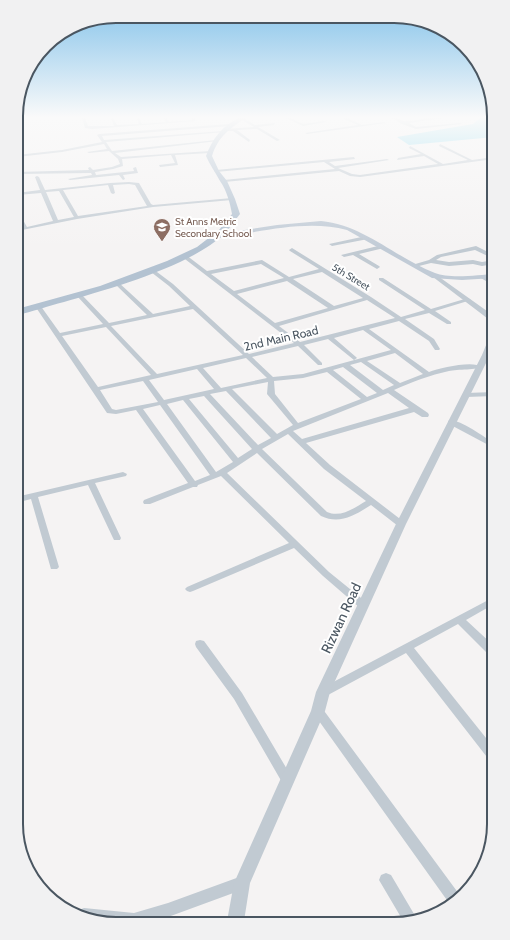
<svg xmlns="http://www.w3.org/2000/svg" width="510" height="940" font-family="Cabin,sans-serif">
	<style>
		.water { fill: #90daee }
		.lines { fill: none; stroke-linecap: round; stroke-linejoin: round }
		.minor { fill: #c1cad2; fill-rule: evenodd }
		.tertiary { fill: #c1cad2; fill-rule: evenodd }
		.secondary { fill: #c1cbd6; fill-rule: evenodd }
		.primary { fill: #b3c2d1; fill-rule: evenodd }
		.labels { text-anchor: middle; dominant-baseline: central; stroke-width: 4; stroke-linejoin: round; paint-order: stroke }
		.far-education-label { font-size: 10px; fill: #785e54; stroke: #fff; text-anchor: start }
		.far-street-label { font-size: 10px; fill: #4a5661; stroke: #fff }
		.street-label { font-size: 12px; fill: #4a5661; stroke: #fff }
		.near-street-label { font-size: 14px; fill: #4a5661; stroke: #fff }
		.rim { fill: none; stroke: #4a5661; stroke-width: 2 }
	</style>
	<rect width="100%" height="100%" fill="#f5f3f3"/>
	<!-- water -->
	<path class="water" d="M 480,118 L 494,118 L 494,137 L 409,145 L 397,137 L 473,124 Z"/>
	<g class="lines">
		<!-- minor -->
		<path class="minor" d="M 82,118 L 85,118 L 88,126 L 114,126 L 111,118 L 113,118 L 117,125 L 139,124 L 137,118 L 139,118 L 142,124 L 166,122 L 164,118 L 166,118 L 169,122 L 192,120 L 192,118 L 194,118 L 196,121 L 92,129 L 85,128 Z
			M 239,118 L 243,118 L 255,125 L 275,123 L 274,125 L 258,127 L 280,140 L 277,141 L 257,129 L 237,130 L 250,140 L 249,142 L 233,131 L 224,131 L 225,129 L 254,127 Z
			M 286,118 L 290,118 L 303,124 L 324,121 L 326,122 L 303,126 Z
			M 344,118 L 347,118 L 362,125 L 384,122 L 386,123 L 307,134 L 305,133 L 358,125 L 344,119 Z
			M 392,118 C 398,117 402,122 407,121 C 419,121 432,116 443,118 L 409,123 L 416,127 L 460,123 L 462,124 L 416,129 L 402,124 Z
			M 229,124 L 230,126 L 102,136 L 104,140 L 223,131 L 225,132 L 106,142 L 112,151 L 216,140 L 218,141 L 115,153 L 121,157 L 210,151 L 212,152 L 210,153 L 175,155 L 178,165 L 160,167 L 159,165 L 175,163 L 171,155 L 122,159 L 123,166 L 113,169 L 95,172 L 96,175 L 134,171 L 133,168 L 136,167 L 138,173 L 123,175 L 125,179 L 123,180 L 119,175 L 70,180 L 68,179 L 92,175 L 91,173 L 17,174 L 17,172 L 89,170 L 88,168 L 90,167 L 93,170 L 112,167 L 120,164 L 118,159 L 109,151 L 89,153 L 87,152 L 107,149 L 104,144 L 62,152 L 17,157 L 17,155 L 62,150 L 102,142 L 97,135 L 99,134 Z
			M 440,144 L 472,160 L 494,157 L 494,159 L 360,177 L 350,176 L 339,171 L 224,182 L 222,181 L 224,180 L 335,169 L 324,162 L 216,172 L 214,171 L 216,170 L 354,157 L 355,159 L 329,162 L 335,166 L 387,159 L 389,160 L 338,168 L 352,174 L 360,175 L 438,164 L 424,156 L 397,160 L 398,158 L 421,154 L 409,148 L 410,146 L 443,164 L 468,160 L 439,146 Z
			M 37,176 L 39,177 L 45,190 L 110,183 L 129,182 L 139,183 L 151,204 L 153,205 L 232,198 L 234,199 L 232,200 L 153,207 L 77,219 L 17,231 L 17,229 L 22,227 L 17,217 L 17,212 L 19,213 L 27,227 L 53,221 L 41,193 L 17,195 L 17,193 L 40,190 L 35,177 ZM 129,184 L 135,185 L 147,206 L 78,216 L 63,190 L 108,185 L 111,193 L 113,194 L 115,193 L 113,185 ZM 59,191 L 74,217 L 58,220 L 46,192 Z
			M 366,236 L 369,238 L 368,239 L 332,246 L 329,244 Z
			M 382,245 L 385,247 L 384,248 L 359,254 L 379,266 L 380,267 L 377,269 L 353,255 L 344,257 L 341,255 Z
			M 494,245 L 494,252 L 488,248 Z
			M 476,246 L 494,255 L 494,259 L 475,250 L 441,257 L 436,260 L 449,262 L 473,260 L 482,262 L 494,260 L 494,264 L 482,266 L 473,264 L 449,266 L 431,263 L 415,267 L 412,265 L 429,260 L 437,255 Z
			M 292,248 L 371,297 L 401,317 L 425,310 L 379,280 L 379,278 L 383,278 L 431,309 L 468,298 L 471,300 L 435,311 L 451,322 L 451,324 L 447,324 L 429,313 L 405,319 L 434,339 L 440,349 L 439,350 L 435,350 L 429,341 L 399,321 L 369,329 L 429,372 C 440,368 473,360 482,367 C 478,370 457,369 449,371 C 430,375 412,382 394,390 L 428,413 L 429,415 L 428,417 L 422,417 L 414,412 L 306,443 L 330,465 L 404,522 L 405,524 L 404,526 L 398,526 L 371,505 C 355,515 340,525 321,516 L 257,453 L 227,473 L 329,572 L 366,602 L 368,605 L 366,608 L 363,609 L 360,608 L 323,576 L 294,548 L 193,591 L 190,592 L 187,591 L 185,589 L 187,587 L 289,543 L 221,476 L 198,485 L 197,487 L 193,487 L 150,504 L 144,504 L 143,502 L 144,500 L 188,483 L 136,410 L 116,414 L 107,413 L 35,306 L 38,304 L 40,305 L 60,333 L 103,324 L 77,296 L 76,295 L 79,293 L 81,294 L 109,323 L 147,315 L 116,285 L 115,284 L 118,282 L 153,314 L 190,306 L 169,286 L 151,272 L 151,270 L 153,269 L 173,284 L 249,354 L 294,343 L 181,256 L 186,255 L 207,271 L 262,260 L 289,277 L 319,269 L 290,251 L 289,250 ZM 261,264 L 284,278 L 234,291 L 211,274 ZM 322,272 L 363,298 L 334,306 L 293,279 ZM 287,281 L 328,308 L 275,323 L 237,294 ZM 367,300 L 395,318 L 300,342 L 279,326 ZM 193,309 L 243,355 L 157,374 L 111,326 ZM 106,327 L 151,375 L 98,387 L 62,336 ZM 363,330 L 391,350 L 303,374 L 273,377 L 252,357 L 298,346 L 318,365 L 322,365 L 322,363 L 304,345 L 328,339 L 354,360 L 357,358 L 356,357 L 334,338 ZM 395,353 L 423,374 L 400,383 L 367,361 ZM 246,358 L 267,378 L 221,388 L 203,368 ZM 361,362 L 394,385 L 383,390 L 350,365 ZM 343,367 L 377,393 L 367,397 L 333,370 ZM 197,369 L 214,389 L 164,400 L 149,380 ZM 327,372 L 361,399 L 298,423 L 275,394 L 274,381 L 303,378 ZM 143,381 L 158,402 L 116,410 L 112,409 L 100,390 ZM 268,382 L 267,394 L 293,425 L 277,434 L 232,389 ZM 226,391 L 271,438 L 258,445 L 210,394 ZM 388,393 L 409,408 L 302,439 L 293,431 ZM 204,396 L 252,449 L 238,458 L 189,399 ZM 183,400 L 233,462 L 216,472 L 167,404 ZM 160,405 L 210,475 L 195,481 L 143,409 ZM 288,434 L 324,469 L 366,501 C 354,508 341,518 327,512 L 262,449 Z
			M 483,275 L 494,282 L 494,286 L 481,278 L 480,277 Z
			M 494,392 L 494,396 L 466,397 L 462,395 L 466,393 Z
			M 449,420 C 460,419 484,437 494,443 L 494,448 L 449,424 L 448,422 Z
			M 123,472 L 127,474 L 126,476 L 95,483 L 121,538 L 120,540 L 114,540 L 113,538 L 88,485 L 38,497 L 59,567 L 57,569 L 51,569 L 31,499 L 16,503 L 16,497 Z
			M 494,597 L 494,604 L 466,620 L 494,646 L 494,657 L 490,656 L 458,624 L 414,648 L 494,748 L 494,762 L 490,761 L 406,653 L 328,695 L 324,696 L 320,695 L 319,692 L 320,689 Z
			M 200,640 L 204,641 L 242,693 L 291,776 L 293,780 L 291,784 L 287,785 L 283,784 L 234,699 L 196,647 L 195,644 L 196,641 Z
			M 318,706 L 322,708 L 459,894 L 449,903 L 314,714 L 312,711 L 314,708 Z
			M 386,873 L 391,875 L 417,919 L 402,919 L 379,880 L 381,875 Z
			M 242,876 L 247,878 L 249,883 L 247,888 L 168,917 L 149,922 L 103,923 L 78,912 L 79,910 L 84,908 L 134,913 L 168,903 Z"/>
		<!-- tertiary -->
		<path class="tertiary" d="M 435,274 L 494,316 L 494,328 L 491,328 L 488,319 L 483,315 L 433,277 L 433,275 Z
			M 491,333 L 494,333 L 494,345 L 490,355 L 406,524 L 330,692 L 325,711 L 250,883 L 244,921 L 227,921 L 234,883 L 311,711 L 316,692 L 396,524 L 482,355 Z"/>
		<!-- secondary -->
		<path class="secondary" d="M 321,221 C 364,225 396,258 435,273 C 449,279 479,275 494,274 L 494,278 L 462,280 L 432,278 L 347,230 C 307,219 259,232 219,238 L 216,236 L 219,234 L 277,225 Z"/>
		<!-- primary -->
		<path class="primary" d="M 239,118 L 245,118 C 229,130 219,135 212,156 L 219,171 L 227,181 L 235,199 L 240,214 C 235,220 230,228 225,233 C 192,266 109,289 64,302 C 48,306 32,312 17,315 L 17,309 L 100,286 L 167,261 L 197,247 L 219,230 L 232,214 C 230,203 227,191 220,181 C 215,172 210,165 206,156 C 212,139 223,125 239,118 Z"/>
	</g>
	<!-- sky -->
	<linearGradient id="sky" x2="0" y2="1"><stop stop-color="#85c3ea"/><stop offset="0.47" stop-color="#fafafa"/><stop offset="1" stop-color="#fafafa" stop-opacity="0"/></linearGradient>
	<rect width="510" height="249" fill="url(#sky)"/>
	<!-- icons -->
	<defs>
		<symbol id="school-pin" viewBox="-11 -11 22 30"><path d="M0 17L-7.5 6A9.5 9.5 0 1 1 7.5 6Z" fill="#8d6e63" stroke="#fff"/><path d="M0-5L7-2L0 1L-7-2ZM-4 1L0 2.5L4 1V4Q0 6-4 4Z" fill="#fff"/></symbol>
	</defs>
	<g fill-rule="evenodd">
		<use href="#school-pin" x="152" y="217" width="20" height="27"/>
	</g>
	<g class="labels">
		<!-- far-education labels -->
		<g class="far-education-label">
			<text x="175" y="221">St Anns Metric<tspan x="175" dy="12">Secondary School</tspan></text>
		</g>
		<!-- far-street labels -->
		<g class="far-street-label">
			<text transform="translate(351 277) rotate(31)">5th Street</text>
		</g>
		<!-- street labels -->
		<g class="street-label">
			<text transform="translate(281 338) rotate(-13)">2nd Main Road</text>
		</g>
		<!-- near-street labels -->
		<g class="near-street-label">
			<text transform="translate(341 618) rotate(-65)">Rizwan Road</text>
		</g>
	</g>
	<!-- crop -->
	<path d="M0 0H510V940H0ZM116 23H394A93 93 0 0 1 487 116V824A93 93 0 0 1 394 917H116A93 93 0 0 1 23 824V116A93 93 0 0 1 116 23Z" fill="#f1f1f2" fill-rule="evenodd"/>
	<path class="rim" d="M116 23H394A93 93 0 0 1 487 116V824A93 93 0 0 1 394 917H116A93 93 0 0 1 23 824V116A93 93 0 0 1 116 23Z"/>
</svg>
